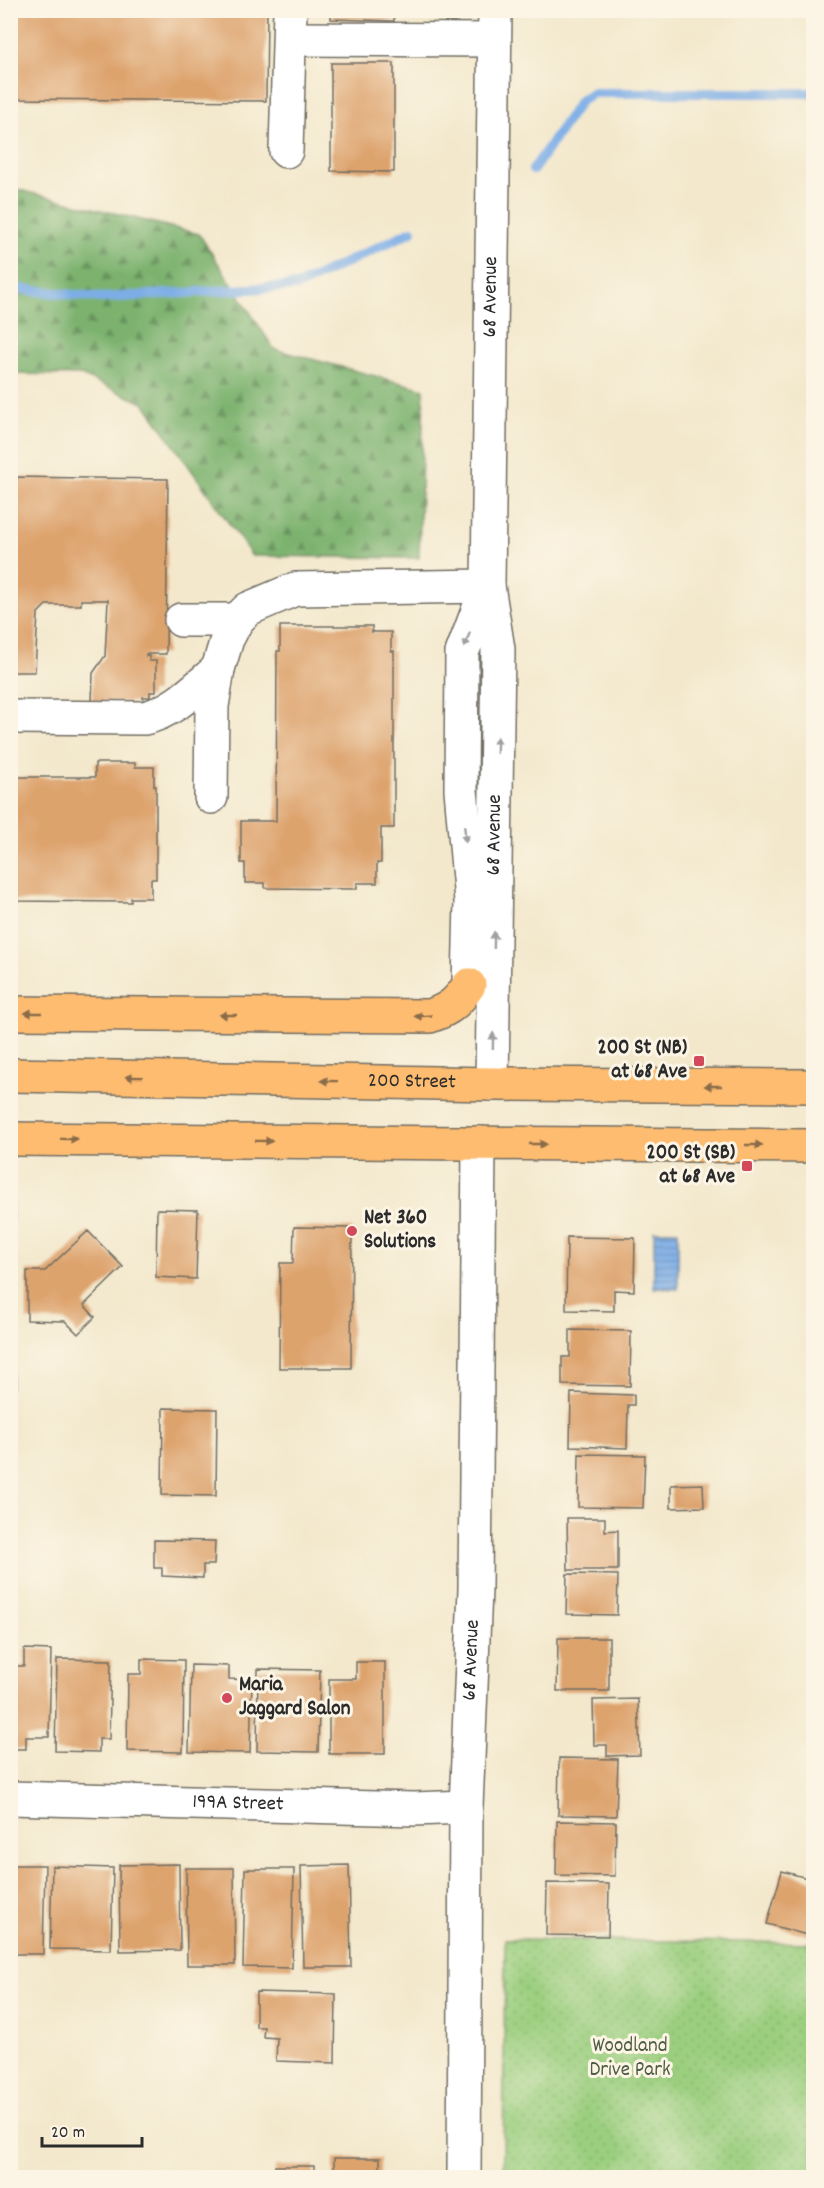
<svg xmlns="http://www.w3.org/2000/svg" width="824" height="2188" font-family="Dekko,sans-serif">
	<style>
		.forest { fill: url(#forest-firs); stroke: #546e4c; stroke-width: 1.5 }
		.park { fill: url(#park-dots); stroke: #637d55; stroke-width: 1.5 }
		.water { fill: url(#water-rules); stroke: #536c89; stroke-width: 1.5 }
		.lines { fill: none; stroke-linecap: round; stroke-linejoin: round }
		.stream { stroke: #7bade7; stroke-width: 10 }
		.building { fill: #dda36d }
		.minor-casing { stroke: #716d63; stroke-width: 36 }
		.major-casing { stroke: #716d63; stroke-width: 36 }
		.minor { stroke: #fff; stroke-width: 33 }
		.major { stroke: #febc70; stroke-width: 33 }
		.oneway { fill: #a0a0a0 }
		.oneway2 { fill: #8a6c4a }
		.poi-dot { fill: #d1495b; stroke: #fcf5e5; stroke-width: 2 }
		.labels { text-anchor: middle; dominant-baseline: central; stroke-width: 6; stroke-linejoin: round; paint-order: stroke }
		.street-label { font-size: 21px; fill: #2b2b2b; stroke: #fcf5e5 }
		.poi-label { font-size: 21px; font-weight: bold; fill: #2b2b2b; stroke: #fcf5e5; text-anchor: end }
		.park-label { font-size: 21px; fill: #4d5c44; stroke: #fcf5e5 }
	</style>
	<defs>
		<pattern id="forest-firs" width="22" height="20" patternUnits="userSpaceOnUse" patternTransform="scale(1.5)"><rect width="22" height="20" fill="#7cb26e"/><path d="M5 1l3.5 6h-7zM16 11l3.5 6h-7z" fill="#66915b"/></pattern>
		<pattern id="park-dots" width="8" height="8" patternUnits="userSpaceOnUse" patternTransform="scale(1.5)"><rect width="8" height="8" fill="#9bcf7f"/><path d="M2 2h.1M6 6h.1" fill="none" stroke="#86b26e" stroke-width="1.8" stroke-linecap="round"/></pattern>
		<pattern id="water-rules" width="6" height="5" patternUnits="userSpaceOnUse" patternTransform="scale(1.5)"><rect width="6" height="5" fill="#7bade7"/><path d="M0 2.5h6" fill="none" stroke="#658dbb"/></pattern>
	</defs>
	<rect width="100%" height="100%" fill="#fcf5e5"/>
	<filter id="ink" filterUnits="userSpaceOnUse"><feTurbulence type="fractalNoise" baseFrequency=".0167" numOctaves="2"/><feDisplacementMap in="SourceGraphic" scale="12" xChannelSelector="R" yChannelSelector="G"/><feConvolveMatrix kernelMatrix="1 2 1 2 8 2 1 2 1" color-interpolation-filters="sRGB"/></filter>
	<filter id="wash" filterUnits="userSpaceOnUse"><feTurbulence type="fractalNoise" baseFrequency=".008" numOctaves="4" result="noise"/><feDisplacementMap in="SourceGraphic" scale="24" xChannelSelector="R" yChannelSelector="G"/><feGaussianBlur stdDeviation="1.35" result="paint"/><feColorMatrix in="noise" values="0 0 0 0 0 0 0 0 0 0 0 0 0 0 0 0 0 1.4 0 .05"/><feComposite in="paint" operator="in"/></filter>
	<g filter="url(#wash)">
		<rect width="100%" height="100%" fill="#f3e8cc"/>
		<!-- forest -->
		<path class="forest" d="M 11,188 L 199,234 L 274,349 L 424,389 L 419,558 L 252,556 L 145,404 L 81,375 L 11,374 Z
			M 10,1163 L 12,1163 L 13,1366 L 11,1388 Z"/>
		<!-- park -->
		<path class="park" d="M 505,1939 L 813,1943 L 813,2177 L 503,2177 Z"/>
		<!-- water -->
		<path class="water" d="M 654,1231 L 678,1231 L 678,1289 L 654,1288 Z"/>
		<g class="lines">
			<!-- stream -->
			<path class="stream" d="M 533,170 L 581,100 L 593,93 L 814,93
				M 10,288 L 102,298 L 297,286 L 412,231"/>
		</g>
		<g id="blocks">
			<!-- building -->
			<path class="building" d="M 10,10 L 267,10 L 266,101 L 10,99 Z
				M 331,10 L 394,10 L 394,21 L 331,19 Z
				M 331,63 L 394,63 L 394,172 L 331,171 Z
				M 10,477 L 168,479 L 166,654 L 146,654 L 146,656 L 149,656 L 149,661 L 156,661 L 156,692 L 150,692 L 150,697 L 143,697 L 143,702 L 92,702 L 93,673 L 105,656 L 108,600 L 81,600 L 81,605 L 46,605 L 38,613 L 35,672 L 10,672 Z
				M 280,626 L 372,626 L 372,632 L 391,632 L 391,651 L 394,651 L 394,828 L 381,828 L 381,863 L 377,863 L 377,883 L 357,883 L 357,889 L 265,888 L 265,883 L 245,883 L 245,863 L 241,863 L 241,821 L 276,821 L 277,651 L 280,651 Z
				M 95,763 L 135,763 L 135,767 L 154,767 L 154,786 L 156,786 L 156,879 L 151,879 L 151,898 L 131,898 L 131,902 L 10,901 L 10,777 L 95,777 Z
				M 157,1209 L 198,1210 L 196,1279 L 156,1277 Z
				M 294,1227 L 352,1228 L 351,1368 L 279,1368 L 280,1263 L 293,1263 Z
				M 88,1231 L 123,1267 L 84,1305 L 95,1317 L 78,1334 L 65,1321 L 27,1320 L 27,1271 L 45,1271 Z
				M 567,1237 L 635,1238 L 634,1291 L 614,1290 L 614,1311 L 566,1310 Z
				M 570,1330 L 631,1331 L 630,1386 L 562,1385 L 562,1357 L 570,1357 Z
				M 571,1393 L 634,1395 L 634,1405 L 628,1405 L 627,1448 L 570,1446 Z
				M 163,1408 L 217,1409 L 216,1496 L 162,1495 Z
				M 579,1454 L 645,1455 L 643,1508 L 578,1507 Z
				M 703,1484 L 704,1507 L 671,1508 L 671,1485 Z
				M 567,1518 L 605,1518 L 605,1531 L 618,1530 L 618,1570 L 568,1570 Z
				M 154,1540 L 215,1541 L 214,1565 L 203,1565 L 203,1578 L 162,1576 L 162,1568 L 154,1568 Z
				M 567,1574 L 618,1575 L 617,1615 L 566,1614 Z
				M 558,1638 L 609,1638 L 609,1691 L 557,1691 Z
				M 24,1649 L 51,1650 L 49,1737 L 26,1737 L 26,1749 L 10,1749 L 10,1666 L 24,1666 Z
				M 57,1659 L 111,1660 L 109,1739 L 99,1739 L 99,1752 L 55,1751 Z
				M 141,1659 L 184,1660 L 183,1752 L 127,1751 L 128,1674 L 141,1674 Z
				M 356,1662 L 385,1662 L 385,1754 L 329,1754 L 329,1679 L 356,1679 Z
				M 191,1665 L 229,1666 L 229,1679 L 252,1680 L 250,1753 L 189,1752 Z
				M 258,1669 L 320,1670 L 318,1752 L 257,1751 Z
				M 638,1699 L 640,1755 L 607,1756 L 607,1745 L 594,1745 L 593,1700 Z
				M 559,1758 L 618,1759 L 616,1816 L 558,1815 Z
				M 557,1821 L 616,1822 L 615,1876 L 556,1875 Z
				M 179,1864 L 180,1950 L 120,1951 L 119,1865 Z
				M 10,1865 L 45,1865 L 43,1954 L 10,1954 Z
				M 349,1865 L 351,1967 L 303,1967 L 301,1866 Z
				M 52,1866 L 113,1868 L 111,1950 L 50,1949 Z
				M 186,1868 L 234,1868 L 235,1965 L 187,1965 Z
				M 245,1869 L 294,1869 L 292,1968 L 243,1967 Z
				M 782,1871 L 814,1880 L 814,1937 L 767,1924 Z
				M 547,1883 L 609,1884 L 608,1936 L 546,1935 Z
				M 256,1992 L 336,1994 L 335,2063 L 276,2061 L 277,2038 L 263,2037 L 264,2027 L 256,2027 Z
				M 334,2158 L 380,2158 L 380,2178 L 334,2178 Z
				M 275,2166 L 314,2166 L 314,2178 L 275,2178 Z"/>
		</g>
	</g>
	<g filter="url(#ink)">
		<use href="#blocks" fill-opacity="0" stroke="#716d63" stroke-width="1.5"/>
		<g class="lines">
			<defs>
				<g id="minor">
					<path d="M 290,39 L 494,40"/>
					<path d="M 286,151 L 290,10"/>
					<path d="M 181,620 L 237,620"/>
					<path d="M 10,717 L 144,718 C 173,712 196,688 218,669"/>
					<path d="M 211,797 L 212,706 L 218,669 L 227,639 L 237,620 L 248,609 L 295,589 L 488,586"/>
					<path d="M 469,985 L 471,901 L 461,790 L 462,653 L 487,587"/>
					<path id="s1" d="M 492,1084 L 498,649 L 488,586 L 495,10"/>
					<path id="s2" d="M 10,1798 L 414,1809 L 466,1807"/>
					<path id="s3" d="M 464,2178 L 466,1807 L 475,1590 L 479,1143"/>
				</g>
				<g id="major">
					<path d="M 10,1013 L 430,1016 C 450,1009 457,1003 469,985"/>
					<path id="s4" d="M 10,1075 L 492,1084 L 814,1086"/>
					<path d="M 10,1139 L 814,1146"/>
				</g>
			</defs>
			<!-- minor casing -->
			<use href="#minor" class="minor-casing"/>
			<!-- major casing -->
			<use href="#major" class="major-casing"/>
			<!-- minor -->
			<use href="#minor" class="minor"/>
			<!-- major -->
			<use href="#major" class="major"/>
		</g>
		<!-- one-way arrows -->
		<defs><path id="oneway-solid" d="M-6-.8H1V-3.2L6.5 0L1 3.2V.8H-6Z" transform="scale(1.5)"/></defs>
		<g class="oneway">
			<use href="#oneway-solid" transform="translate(467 640) rotate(111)"/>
			<use href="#oneway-solid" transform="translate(497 745) rotate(-89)"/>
			<use href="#oneway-solid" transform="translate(465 834) rotate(85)"/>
			<use href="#oneway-solid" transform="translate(494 940) rotate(-89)"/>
			<use href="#oneway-solid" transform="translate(493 1041) rotate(-89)"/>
		</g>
		<g class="oneway2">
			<use href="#oneway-solid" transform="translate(33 1013) rotate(-180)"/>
			<use href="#oneway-solid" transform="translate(228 1015) rotate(-180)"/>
			<use href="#oneway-solid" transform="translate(423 1016) rotate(177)"/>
			<use href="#oneway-solid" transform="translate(134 1077) rotate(-179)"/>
			<use href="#oneway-solid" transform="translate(329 1081) rotate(-179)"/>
			<use href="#oneway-solid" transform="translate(713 1086) rotate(-180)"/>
			<use href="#oneway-solid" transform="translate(69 1139) rotate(1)"/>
			<use href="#oneway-solid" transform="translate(264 1141) rotate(1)"/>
			<use href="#oneway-solid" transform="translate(538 1144)"/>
			<use href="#oneway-solid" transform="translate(754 1145)"/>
		</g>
	</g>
	<!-- markers -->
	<g class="poi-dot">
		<rect x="693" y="1055" width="12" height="12" rx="3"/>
		<rect x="741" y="1160" width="12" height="12" rx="3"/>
		<circle cx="352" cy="1231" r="6"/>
		<circle cx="227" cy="1698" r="6"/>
	</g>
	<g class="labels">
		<!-- street labels -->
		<g class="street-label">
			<text stroke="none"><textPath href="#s1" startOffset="788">68 Avenue</textPath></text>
			<text stroke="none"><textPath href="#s1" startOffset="249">68 Avenue</textPath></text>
			<text stroke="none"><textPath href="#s4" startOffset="402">200 Street</textPath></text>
			<text stroke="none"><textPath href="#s3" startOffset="518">68 Avenue</textPath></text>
			<text stroke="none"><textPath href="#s2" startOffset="228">199A Street</textPath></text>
		</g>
		<!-- poi labels -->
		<g class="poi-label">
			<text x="687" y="1049">200 St (NB)<tspan x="687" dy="24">at 68 Ave</tspan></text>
			<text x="735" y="1154">200 St (SB)<tspan x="735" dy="24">at 68 Ave</tspan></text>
			<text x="364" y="1219" text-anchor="start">Net 360<tspan x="364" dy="24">Solutions</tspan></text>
			<text x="239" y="1686" text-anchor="start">Maria<tspan x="239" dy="24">Jaggard Salon</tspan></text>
		</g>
		<!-- park labels -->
		<g class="park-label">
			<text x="630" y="2047">Woodland<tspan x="630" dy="24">Drive Park</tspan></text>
		</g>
	</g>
	<!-- margin -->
	<rect width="824" height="2188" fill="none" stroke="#fcf5e5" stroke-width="36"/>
	<!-- scale -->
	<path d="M42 2137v9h100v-9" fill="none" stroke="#2b2b2b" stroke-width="3"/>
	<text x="51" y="2137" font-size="18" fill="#2b2b2b" stroke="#fcf5e5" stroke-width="4.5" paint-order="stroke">20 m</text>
</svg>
